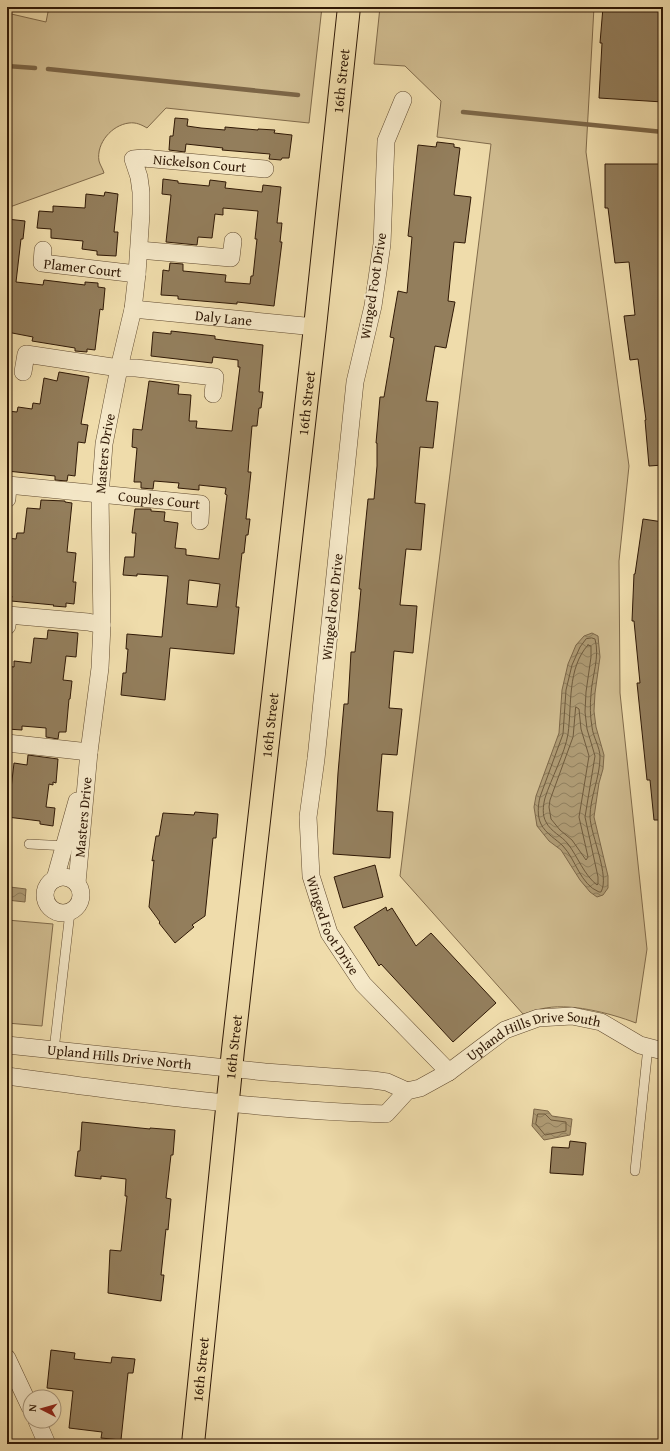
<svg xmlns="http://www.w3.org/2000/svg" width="670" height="1451" font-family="'Gentium Book Plus',serif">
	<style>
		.grass { fill: #cfbb8f; stroke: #806a4a }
		.water { fill: url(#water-waves); stroke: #7c6647 }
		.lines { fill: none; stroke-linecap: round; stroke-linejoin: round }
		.shore { stroke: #6f5a3c; stroke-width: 1 }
		.stream { stroke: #7c6647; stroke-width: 4.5 }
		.building { fill: #937e5c; stroke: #301906; fill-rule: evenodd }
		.lane-casing { stroke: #604a2f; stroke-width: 10 }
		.street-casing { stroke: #604a2f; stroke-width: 18 }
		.primary-casing { stroke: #301906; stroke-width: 24 }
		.lane { stroke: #f5e8c8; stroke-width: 9 }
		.street { stroke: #f5e8c8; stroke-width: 17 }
		.primary { stroke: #efdcab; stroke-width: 22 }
		.labels { text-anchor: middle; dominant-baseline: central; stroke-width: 4; stroke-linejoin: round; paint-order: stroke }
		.street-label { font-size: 14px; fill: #301906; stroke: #f5e8c8 }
	</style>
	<defs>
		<pattern id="water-waves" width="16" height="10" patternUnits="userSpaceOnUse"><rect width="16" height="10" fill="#ae9a73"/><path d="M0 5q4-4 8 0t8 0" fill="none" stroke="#8e7d5c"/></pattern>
	</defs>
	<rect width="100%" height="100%" fill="#efdcab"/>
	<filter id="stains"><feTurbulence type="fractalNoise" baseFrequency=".005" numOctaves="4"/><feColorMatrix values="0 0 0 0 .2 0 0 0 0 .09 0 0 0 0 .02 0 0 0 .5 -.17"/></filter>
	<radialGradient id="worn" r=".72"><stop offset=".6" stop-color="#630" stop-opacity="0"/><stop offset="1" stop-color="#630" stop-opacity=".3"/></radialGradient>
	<!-- grass -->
	<path class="grass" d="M 49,7 L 322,7 L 309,123 L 166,108 L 147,128 C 142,125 136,122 129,123 C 112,125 96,143 99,161 C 100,165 103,169 104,173 L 7,208 L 7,13 L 46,22 Z
		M 380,7 L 594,7 L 586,152 L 629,466 L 619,561 L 620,693 L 647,949 L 636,1023 C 610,1013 568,1002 541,1009 C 535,1010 529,1013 523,1014 L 400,876 L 491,144 L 437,137 L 441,101 L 405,66 L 374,64 Z
		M 7,920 L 53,924 L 42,1026 L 7,1023 Z"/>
	<!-- water -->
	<path class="water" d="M 592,633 L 598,636 L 600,657 L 595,693 L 594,711 L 596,727 L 604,755 L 603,769 L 599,783 L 594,817 L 608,876 L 608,888 L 603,895 L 597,897 L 590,892 L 580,880 L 561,850 L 549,841 L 537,826 L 534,807 L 536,796 L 559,733 L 562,690 L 568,664 L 576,645 L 584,636 Z
		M 7,878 L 10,879 L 10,887 L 26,889 L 25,902 L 7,900 Z
		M 534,1109 L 548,1111 L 552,1116 L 572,1119 L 570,1135 L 544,1140 L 532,1126 Z"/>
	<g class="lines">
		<!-- shore -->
		<path class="shore" d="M 592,638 L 595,639 C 600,657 592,676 591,694 C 590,705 590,716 592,727 C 593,737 600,747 600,757 C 600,777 590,797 590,817 C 591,836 610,876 601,892 L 599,892 C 580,884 576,860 563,846 C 556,839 546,834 541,824 C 537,816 538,805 540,797 L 563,734 L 566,690 L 572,665 L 580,647 L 586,639 Z
			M 588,645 L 591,646 L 591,657 L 586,692 L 585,712 L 587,729 L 595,756 L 585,817 L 598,877 L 598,884 L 597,885 C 584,875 578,857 568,844 C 562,836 551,832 546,822 C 542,815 543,806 545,798 C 551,779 565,753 568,734 C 572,705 567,668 588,645 Z
			M 576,707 L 579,709 L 581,729 L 589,756 L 579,817 L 588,857 L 586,860 L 572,840 L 560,830 L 551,819 L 549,807 L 550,800 L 573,737 Z
			M 538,1114 L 545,1114 L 551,1120 L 566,1122 L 566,1131 L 545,1135 L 536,1124 Z"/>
		<!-- stream -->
		<path class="stream" d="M 7,66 L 35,68
			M 48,69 L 298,95
			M 463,112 L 663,132"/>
	</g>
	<!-- building -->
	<path class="building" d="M 603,7 L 663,7 L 663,102 L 599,98 L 602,43 L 600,43 Z
		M 175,118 L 188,119 L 187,126 L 201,128 L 225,130 L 225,127 L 258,130 L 258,129 L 275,130 L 274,133 L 292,135 L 289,158 L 282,158 L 281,160 L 269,159 L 270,154 L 222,150 L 223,148 L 186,144 L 185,152 L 169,150 L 170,136 L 173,136 Z
		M 437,142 L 454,144 L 454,147 L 460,148 L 454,195 L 471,197 L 465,243 L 454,242 L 448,301 L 455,302 L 446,348 L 435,346 L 426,401 L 438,402 L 433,448 L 420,447 L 415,503 L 425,504 L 421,550 L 406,549 L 400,605 L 417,606 L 413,653 L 394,651 L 389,708 L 402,709 L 397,755 L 382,754 L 377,811 L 393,812 L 390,858 L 333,854 L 338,773 L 344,704 L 348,704 L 351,652 L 355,652 L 361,589 L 359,589 L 368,499 L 374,499 L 377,466 L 377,443 L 376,443 L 380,397 L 384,397 L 394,338 L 390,337 L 398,291 L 407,293 L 412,237 L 408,236 L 418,145 L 436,147 Z
		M 605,164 L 663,164 L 663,465 L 649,466 L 645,420 L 646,420 L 638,359 L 630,360 L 624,316 L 635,315 L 629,262 L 615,263 L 608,208 L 605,208 Z
		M 163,179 L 178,181 L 178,183 L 209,186 L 210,180 L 226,182 L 225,188 L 262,192 L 263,185 L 281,187 L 277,223 L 282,223 L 280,242 L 282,242 L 274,306 L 237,302 L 237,304 L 178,299 L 178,296 L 161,295 L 163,270 L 169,271 L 170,263 L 183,264 L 183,271 L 226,275 L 225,282 L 250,284 L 251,276 L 253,276 L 257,239 L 255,239 L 258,211 L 223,208 L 223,215 L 215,214 L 212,238 L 198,237 L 197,245 L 166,242 L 171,195 L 162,194 Z
		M 105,192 L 118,194 L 114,232 L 118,232 L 116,256 L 97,255 L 97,251 L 82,249 L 83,241 L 51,238 L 51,229 L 37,228 L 39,211 L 53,212 L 53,206 L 85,208 L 86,194 L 104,196 Z
		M 7,219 L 25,221 L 23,239 L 21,239 L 16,282 L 43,285 L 44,280 L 85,285 L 85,282 L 98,283 L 98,287 L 105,288 L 103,310 L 100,309 L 95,350 L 87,349 L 87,352 L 75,351 L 75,348 L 32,341 L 33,337 L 7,332 Z
		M 171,331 L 215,336 L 215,339 L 230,341 L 263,345 L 259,392 L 263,392 L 261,408 L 259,408 L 257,426 L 252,426 L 248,472 L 251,472 L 246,519 L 250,519 L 248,535 L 246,535 L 244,553 L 242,553 L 236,607 L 239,607 L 234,654 L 170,648 L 165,700 L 121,695 L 123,673 L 126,673 L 128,649 L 126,649 L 127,634 L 162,637 L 168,576 L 137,574 L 137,576 L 123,575 L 125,557 L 134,557 L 136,533 L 132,533 L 135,509 L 151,509 L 151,511 L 165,512 L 164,521 L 178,523 L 175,548 L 186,549 L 186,555 L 219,559 L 227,495 L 225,494 L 226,488 L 199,485 L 199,490 L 178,488 L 179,483 L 154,481 L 153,489 L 141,488 L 141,482 L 134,482 L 137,448 L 132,447 L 133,429 L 142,430 L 149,381 L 179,385 L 178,394 L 191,395 L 189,421 L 197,421 L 196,428 L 232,431 L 240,367 L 238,367 L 238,360 L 213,357 L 212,363 L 151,356 L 153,332 L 171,334 ZM 189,580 L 220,584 L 217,607 L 187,604 Z
		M 59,372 L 89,377 L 81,424 L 88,425 L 85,443 L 78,442 L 75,476 L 68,475 L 67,481 L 55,480 L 55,476 L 7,471 L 7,411 L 17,412 L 18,407 L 32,409 L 33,403 L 40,404 L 44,378 L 57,381 Z
		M 41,500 L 65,501 L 65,502 L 72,503 L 67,552 L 76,553 L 73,582 L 76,582 L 74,604 L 66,603 L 66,607 L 53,606 L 54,605 L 11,601 L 12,596 L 7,596 L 7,538 L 16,539 L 17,533 L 24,533 L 27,508 L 40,509 Z
		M 643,519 L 663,522 L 663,820 L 654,820 L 650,780 L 647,780 L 637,683 L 640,683 L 634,621 L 632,621 L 634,574 L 635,574 Z
		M 48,630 L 78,633 L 76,657 L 66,656 L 63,680 L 72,681 L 70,699 L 69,699 L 66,732 L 59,732 L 58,739 L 46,737 L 46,728 L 22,726 L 22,730 L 7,729 L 7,666 L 14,667 L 14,661 L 31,663 L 34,638 L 47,639 Z
		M 28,755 L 58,759 L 56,783 L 53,782 L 53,785 L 49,784 L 46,807 L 55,808 L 53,826 L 40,824 L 40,821 L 7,817 L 7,788 L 11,789 L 14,763 L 27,765 Z
		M 195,812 L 218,814 L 216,838 L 213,838 L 205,916 L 192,925 L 194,927 L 175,943 L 159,923 L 160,922 L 149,907 L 154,860 L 152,861 L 156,836 L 159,836 L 163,813 L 194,815 Z
		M 375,865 L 383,897 L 343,908 L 334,877 Z
		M 386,907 L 387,911 L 392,908 L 416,946 L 431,933 L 496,1003 L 453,1042 L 381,964 L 379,966 L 354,927 Z
		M 82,1122 L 150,1129 L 150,1128 L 175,1130 L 173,1155 L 171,1155 L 166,1198 L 171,1199 L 168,1230 L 166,1229 L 161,1275 L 164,1275 L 161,1301 L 108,1293 L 110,1250 L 121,1251 L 127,1196 L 125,1196 L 126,1179 L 101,1176 L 101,1179 L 75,1176 L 78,1151 L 80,1151 Z
		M 570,1141 L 586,1143 L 583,1175 L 550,1173 L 552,1147 L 569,1148 Z
		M 51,1350 L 75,1353 L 74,1359 L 111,1363 L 112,1357 L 135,1359 L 133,1373 L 128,1373 L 121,1440 L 101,1438 L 102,1432 L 69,1428 L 73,1391 L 47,1388 Z"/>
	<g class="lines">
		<defs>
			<path id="lane" d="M 29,844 L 68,846
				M 54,1050 L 70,912
				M 635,1171 L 648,1047"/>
			<g id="street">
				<path id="s1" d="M 403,100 L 386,141 L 382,244 L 373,306 L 355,382 L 316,759 L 308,817 L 311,876 L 329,933 L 363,984 L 449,1072"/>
				<path id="s2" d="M 43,250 L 42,263 L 137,274"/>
				<path d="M 139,250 L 231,258 L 233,241"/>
				<path id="s3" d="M 133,309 L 315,327"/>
				<path d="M 23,372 L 26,354 L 119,368 L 136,368 L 215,377 L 213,394"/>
				<path id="s4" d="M 7,499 L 8,485 L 201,504 L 200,521"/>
				<path d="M 7,626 L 8,615 L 88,622 L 102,625"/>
				<path d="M 7,743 L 89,752"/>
				<circle cx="63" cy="895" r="18"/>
				<path d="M 55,879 L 77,801"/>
				<path id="s5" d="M 77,883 L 89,752 L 100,668 L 102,625 L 100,494 L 102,471 L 104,444 L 119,368 L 133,309 L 137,274 L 141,214 L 141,192 L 139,177 L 133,159 L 143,158 L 265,169"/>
				<path id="s6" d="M 7,1045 L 265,1072 L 373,1080 L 387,1082 L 407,1091"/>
				<path id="s7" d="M 7,1076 C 133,1093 259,1110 386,1114 L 407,1091 L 420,1088 L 449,1072 L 505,1030 L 538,1018 L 572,1016 L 601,1022 L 640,1045 L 663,1051"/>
				<path d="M 7,1358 L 30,1407"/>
				<path d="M 37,1421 L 47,1444"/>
			</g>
			<g id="primary">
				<path id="s8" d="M 193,1444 L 233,1050 L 315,327 L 349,7"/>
			</g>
		</defs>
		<!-- lane casing -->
		<use href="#lane" class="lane-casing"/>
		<!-- street casing -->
		<use href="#street" class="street-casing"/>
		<!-- primary casing -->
		<use href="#primary" class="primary-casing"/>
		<!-- lane -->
		<use href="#lane" class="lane"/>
		<!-- street -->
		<use href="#street" class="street"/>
		<!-- primary -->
		<use href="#primary" class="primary"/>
	</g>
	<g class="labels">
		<!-- street labels -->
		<g class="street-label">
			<text stroke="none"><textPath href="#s8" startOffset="1371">16th Street</textPath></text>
			<text stroke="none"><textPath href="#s5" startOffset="797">Nickelson Court</textPath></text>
			<text stroke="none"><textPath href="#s2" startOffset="54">Plamer Court</textPath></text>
			<text transform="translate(373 286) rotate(-81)">Winged Foot Drive</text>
			<text stroke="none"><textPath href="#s3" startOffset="91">Daly Lane</textPath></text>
			<text stroke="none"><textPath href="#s8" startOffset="1047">16th Street</textPath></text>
			<text stroke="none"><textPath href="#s5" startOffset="431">Masters Drive</textPath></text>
			<text stroke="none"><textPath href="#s4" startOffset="166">Couples Court</textPath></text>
			<text transform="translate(332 607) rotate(-84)">Winged Foot Drive</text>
			<text stroke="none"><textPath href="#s8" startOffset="723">16th Street</textPath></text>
			<text stroke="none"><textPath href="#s5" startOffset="66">Masters Drive</textPath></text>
			<text stroke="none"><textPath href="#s1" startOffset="839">Winged Foot Drive</textPath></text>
			<text stroke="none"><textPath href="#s7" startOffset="555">Upland Hills Drive South</textPath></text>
			<text stroke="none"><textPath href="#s8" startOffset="399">16th Street</textPath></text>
			<text stroke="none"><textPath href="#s6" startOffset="113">Upland Hills Drive North</textPath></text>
			<text stroke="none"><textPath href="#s8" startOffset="75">16th Street</textPath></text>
		</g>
	</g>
	<!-- margin -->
	<rect width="670" height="1451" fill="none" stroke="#efdcab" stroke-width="24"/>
	<rect x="8" y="8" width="654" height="1435" fill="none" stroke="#301906" stroke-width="2"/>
	<rect x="12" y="12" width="646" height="1427" fill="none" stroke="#301906"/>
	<!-- north arrow -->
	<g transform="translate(42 1409) rotate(276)"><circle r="19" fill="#f5e8c8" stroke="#a6957a"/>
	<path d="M0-3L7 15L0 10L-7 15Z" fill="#8f2418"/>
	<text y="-6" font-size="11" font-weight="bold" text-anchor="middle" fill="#301906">N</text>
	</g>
	<rect width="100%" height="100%" filter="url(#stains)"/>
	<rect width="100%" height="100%" fill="url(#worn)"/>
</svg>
